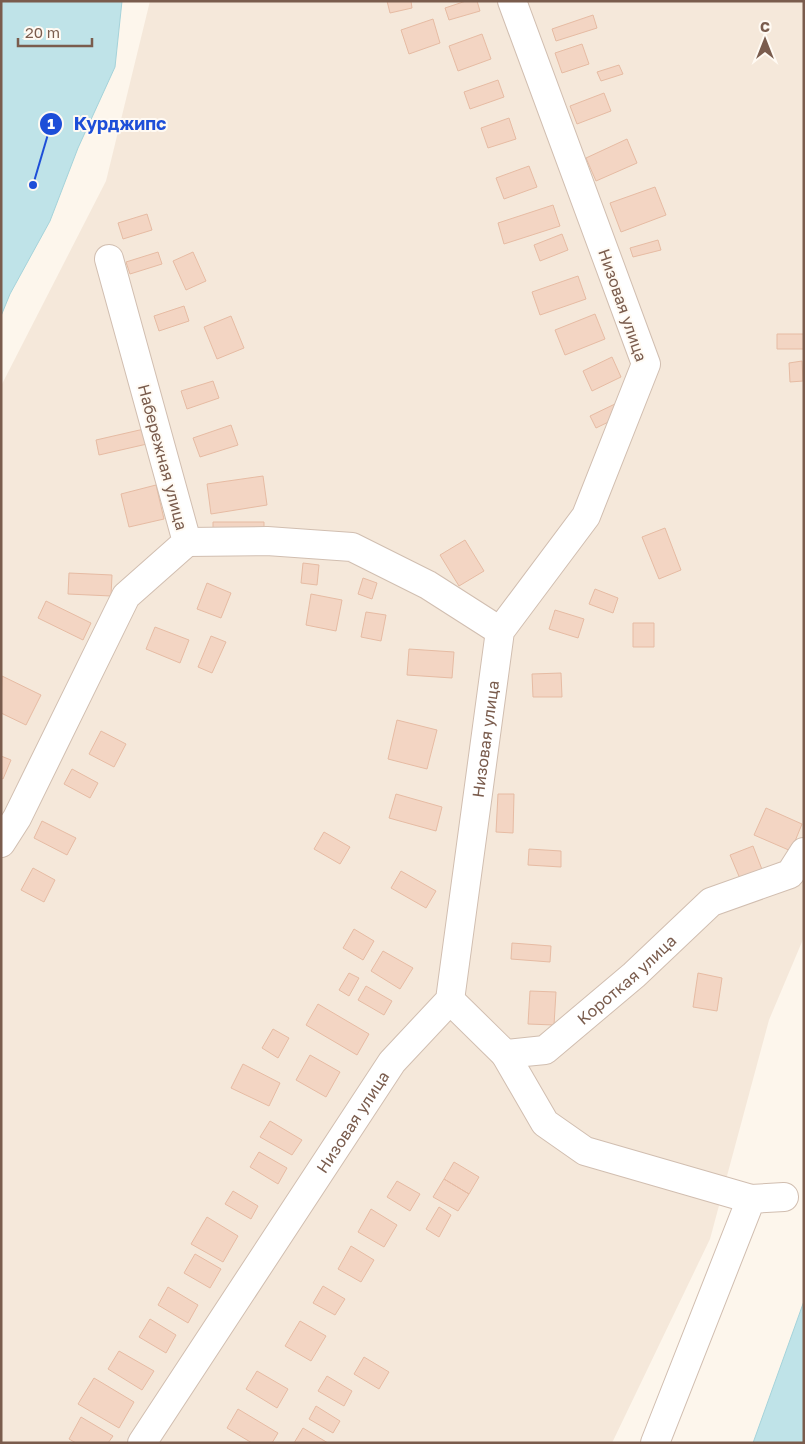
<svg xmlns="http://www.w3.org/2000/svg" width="805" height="1444" font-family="'Golos Text',sans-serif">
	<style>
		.residential { fill: #f5e8da }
		.water { fill: #bfe3e8; stroke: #a5d3da }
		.building { fill: #f3d5c3; stroke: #e6bba3 }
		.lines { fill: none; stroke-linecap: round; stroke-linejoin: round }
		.minor-casing { stroke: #d1beb0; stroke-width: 30 }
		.minor { stroke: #fff; stroke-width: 28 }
		.labels { text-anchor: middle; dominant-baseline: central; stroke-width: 4; stroke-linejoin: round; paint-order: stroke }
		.street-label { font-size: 16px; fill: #7a5c4d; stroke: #fffaf3 }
		.leader { fill: none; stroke: #1d4ed8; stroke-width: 2 }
		.callout-dot { fill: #1d4ed8; stroke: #fffaf3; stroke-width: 2 }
		.mark-label { font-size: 15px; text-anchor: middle; font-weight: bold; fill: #fff }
		.callout-label { font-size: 18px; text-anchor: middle; font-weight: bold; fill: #1d4ed8; stroke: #fffaf3; stroke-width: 4; stroke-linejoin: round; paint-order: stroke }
	</style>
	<rect width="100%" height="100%" fill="#fdf6ec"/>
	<!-- residential -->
	<path class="residential" d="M 150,1 L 804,1 L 804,937 L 769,1020 L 710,1239 L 612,1443 L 1,1443 L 1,386 L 106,181 Z"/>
	<!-- water -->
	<path class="water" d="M 1,1 L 122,1 L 115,67 L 78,148 L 50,221 L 10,294 L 1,316 Z
		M 804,1301 L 804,1443 L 753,1443 Z"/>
	<!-- building -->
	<path class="building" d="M 387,1 L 411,1 L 412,8 L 390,13 Z
		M 466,1 L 477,1 L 480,11 L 449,20 L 445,8 Z
		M 593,15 L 597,28 L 556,41 L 552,29 Z
		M 433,19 L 440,43 L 409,54 L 401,30 Z
		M 482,34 L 491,59 L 458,71 L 449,46 Z
		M 582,44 L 589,64 L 562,73 L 555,53 Z
		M 619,65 L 623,74 L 601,81 L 597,72 Z
		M 498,80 L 504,97 L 470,109 L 464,92 Z
		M 604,93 L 611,111 L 577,124 L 570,106 Z
		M 509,118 L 516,139 L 488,148 L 481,128 Z
		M 627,139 L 637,163 L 596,181 L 586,158 Z
		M 529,166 L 537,187 L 504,199 L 496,178 Z
		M 655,187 L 666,215 L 621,232 L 610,203 Z
		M 553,205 L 560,226 L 504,244 L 498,223 Z
		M 147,214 L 152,230 L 123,239 L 118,223 Z
		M 562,234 L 568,250 L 540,261 L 534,245 Z
		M 658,240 L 661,250 L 633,257 L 630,248 Z
		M 158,252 L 162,264 L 130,274 L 126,262 Z
		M 193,252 L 206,281 L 186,290 L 173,261 Z
		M 578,276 L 586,299 L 540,315 L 532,292 Z
		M 184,306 L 189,321 L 159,331 L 154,316 Z
		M 595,314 L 605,339 L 565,355 L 555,330 Z
		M 231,316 L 244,348 L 217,359 L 204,327 Z
		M 777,334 L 804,334 L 804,349 L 777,349 Z
		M 612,357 L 621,377 L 592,391 L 583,371 Z
		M 802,361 L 803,381 L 790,382 L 789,363 Z
		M 213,381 L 219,398 L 187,409 L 181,391 Z
		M 617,403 L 623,415 L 596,428 L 590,416 Z
		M 231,425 L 238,445 L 200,457 L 193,438 Z
		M 144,429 L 147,444 L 99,455 L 96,440 Z
		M 263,476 L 267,505 L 211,514 L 207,484 Z
		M 156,485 L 164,519 L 129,527 L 121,494 Z
		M 213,522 L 264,522 L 264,535 L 213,535 Z
		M 665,528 L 681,570 L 659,579 L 642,537 Z
		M 465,540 L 484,571 L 459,586 L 440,555 Z
		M 303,563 L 319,565 L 317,585 L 301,583 Z
		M 69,573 L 112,575 L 111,596 L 68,594 Z
		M 363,578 L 377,583 L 372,599 L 358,594 Z
		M 207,583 L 231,593 L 221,618 L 197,609 Z
		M 595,589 L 618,598 L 613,613 L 589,604 Z
		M 311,594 L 342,600 L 336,631 L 306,625 Z
		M 46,601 L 91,623 L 83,640 L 38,618 Z
		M 555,610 L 584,619 L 578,638 L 549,629 Z
		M 366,612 L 386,615 L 381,641 L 361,637 Z
		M 633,623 L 654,623 L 654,647 L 633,647 Z
		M 155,627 L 189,640 L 180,663 L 146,649 Z
		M 211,636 L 226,642 L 212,673 L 198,667 Z
		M 409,649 L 454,652 L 452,678 L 407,675 Z
		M 561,673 L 562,697 L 533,697 L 532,674 Z
		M 2,676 L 41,695 L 26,725 L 1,713 Z
		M 397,720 L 437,730 L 427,769 L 388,759 Z
		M 101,731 L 126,744 L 114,767 L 89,754 Z
		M 1,756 L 11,760 L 3,779 L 1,778 Z
		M 72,769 L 98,783 L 90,798 L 64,784 Z
		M 396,794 L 442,807 L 436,831 L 389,818 Z
		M 498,794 L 514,794 L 513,833 L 496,832 Z
		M 766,808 L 802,824 L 791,851 L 754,835 Z
		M 42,821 L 76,838 L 67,855 L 34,838 Z
		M 324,832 L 350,847 L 340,864 L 314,849 Z
		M 753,846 L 763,872 L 741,881 L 730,855 Z
		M 529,849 L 561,851 L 561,867 L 528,865 Z
		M 33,868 L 55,880 L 44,902 L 21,890 Z
		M 401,871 L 436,891 L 426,908 L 391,888 Z
		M 354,929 L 374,941 L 363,960 L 343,948 Z
		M 512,943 L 551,946 L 550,962 L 511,959 Z
		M 383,951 L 413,968 L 400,989 L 371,971 Z
		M 349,973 L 359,978 L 349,996 L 339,990 Z
		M 698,973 L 722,978 L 717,1011 L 693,1007 Z
		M 366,986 L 392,1001 L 384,1015 L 358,1000 Z
		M 530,991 L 556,992 L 554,1025 L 528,1024 Z
		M 318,1004 L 369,1034 L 357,1055 L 306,1025 Z
		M 273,1029 L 289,1038 L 278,1058 L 262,1048 Z
		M 310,1055 L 340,1072 L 326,1097 L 296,1080 Z
		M 243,1064 L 280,1083 L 269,1106 L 231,1088 Z
		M 270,1121 L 302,1140 L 292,1155 L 260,1137 Z
		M 259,1152 L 287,1168 L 278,1184 L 250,1167 Z
		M 454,1162 L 479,1177 L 469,1194 L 444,1179 Z
		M 444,1179 L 469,1194 L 458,1211 L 433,1197 Z
		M 397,1181 L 420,1194 L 410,1211 L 387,1197 Z
		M 233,1191 L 258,1206 L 251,1219 L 225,1204 Z
		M 439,1207 L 451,1215 L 439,1237 L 426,1229 Z
		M 371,1209 L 397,1225 L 384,1247 L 358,1232 Z
		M 207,1217 L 238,1236 L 223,1262 L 191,1244 Z
		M 351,1246 L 374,1260 L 361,1282 L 338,1269 Z
		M 195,1254 L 221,1269 L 210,1288 L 184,1273 Z
		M 323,1286 L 345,1299 L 335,1315 L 313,1303 Z
		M 168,1287 L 198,1305 L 188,1323 L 158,1305 Z
		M 150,1319 L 176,1335 L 166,1353 L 139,1337 Z
		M 300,1321 L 326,1336 L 311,1361 L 285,1346 Z
		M 119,1351 L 154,1371 L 142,1390 L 108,1369 Z
		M 364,1357 L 389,1372 L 379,1389 L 354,1374 Z
		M 257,1371 L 288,1389 L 277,1408 L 246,1389 Z
		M 327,1376 L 352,1391 L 344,1406 L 318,1391 Z
		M 94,1378 L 134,1402 L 119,1428 L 78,1404 Z
		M 316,1406 L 340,1421 L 333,1433 L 309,1419 Z
		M 238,1409 L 278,1433 L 272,1443 L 252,1443 L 227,1428 Z
		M 81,1417 L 113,1436 L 108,1443 L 76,1443 L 69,1439 Z
		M 303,1428 L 328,1443 L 294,1443 Z"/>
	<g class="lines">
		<defs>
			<g id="minor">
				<path d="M 187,542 L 267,541 L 352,547 L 428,585 L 500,631"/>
				<path d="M 1,843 L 17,818 L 126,596 L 187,542 L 109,259"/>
				<path id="s1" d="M 450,1000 L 505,1054 L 545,1050 L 634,975 L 711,902 L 790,874 L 804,852"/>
				<path d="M 505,1054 L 545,1123 L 585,1151 L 751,1199"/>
				<path id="s2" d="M 142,1443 L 392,1062 L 450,1000 L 500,631 L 586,516 L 646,364 L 512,1"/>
				<path d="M 655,1443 L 751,1199 L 784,1197"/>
			</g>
		</defs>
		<!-- minor casing -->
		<use href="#minor" class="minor-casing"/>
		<!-- minor -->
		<use href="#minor" class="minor"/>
	</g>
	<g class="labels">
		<!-- street labels -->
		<g class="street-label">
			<text transform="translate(623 305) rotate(71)">Низовая улица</text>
			<text transform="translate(163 457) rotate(75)">Набережная улица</text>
			<text stroke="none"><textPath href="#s2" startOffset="804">Низовая улица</textPath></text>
			<text stroke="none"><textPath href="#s1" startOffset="225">Короткая улица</textPath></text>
			<text stroke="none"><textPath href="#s2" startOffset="384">Низовая улица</textPath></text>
		</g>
	</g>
	<!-- callouts -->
	<path class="leader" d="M33 185L51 124"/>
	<g class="callout-dot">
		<circle cx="33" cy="185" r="5"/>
		<circle cx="51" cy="124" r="12"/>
	</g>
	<g class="mark-label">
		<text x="51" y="129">1</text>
	</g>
	<g class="callout-label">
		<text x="120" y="130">Курджипс</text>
	</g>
	<!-- border -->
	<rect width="805" height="1444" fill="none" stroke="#7a5c4d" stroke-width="5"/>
	<!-- north arrow -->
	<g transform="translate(765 40)" stroke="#fffaf3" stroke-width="4" paint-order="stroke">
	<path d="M0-4L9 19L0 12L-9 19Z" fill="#7a5c4d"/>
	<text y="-8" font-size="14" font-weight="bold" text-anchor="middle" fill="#7a5c4d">С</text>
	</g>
	<!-- scale -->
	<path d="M18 38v8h74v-8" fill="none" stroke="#7a5c4d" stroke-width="2.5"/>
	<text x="25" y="38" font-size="15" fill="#7a5c4d" stroke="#fffaf3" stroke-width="4" paint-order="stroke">20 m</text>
</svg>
